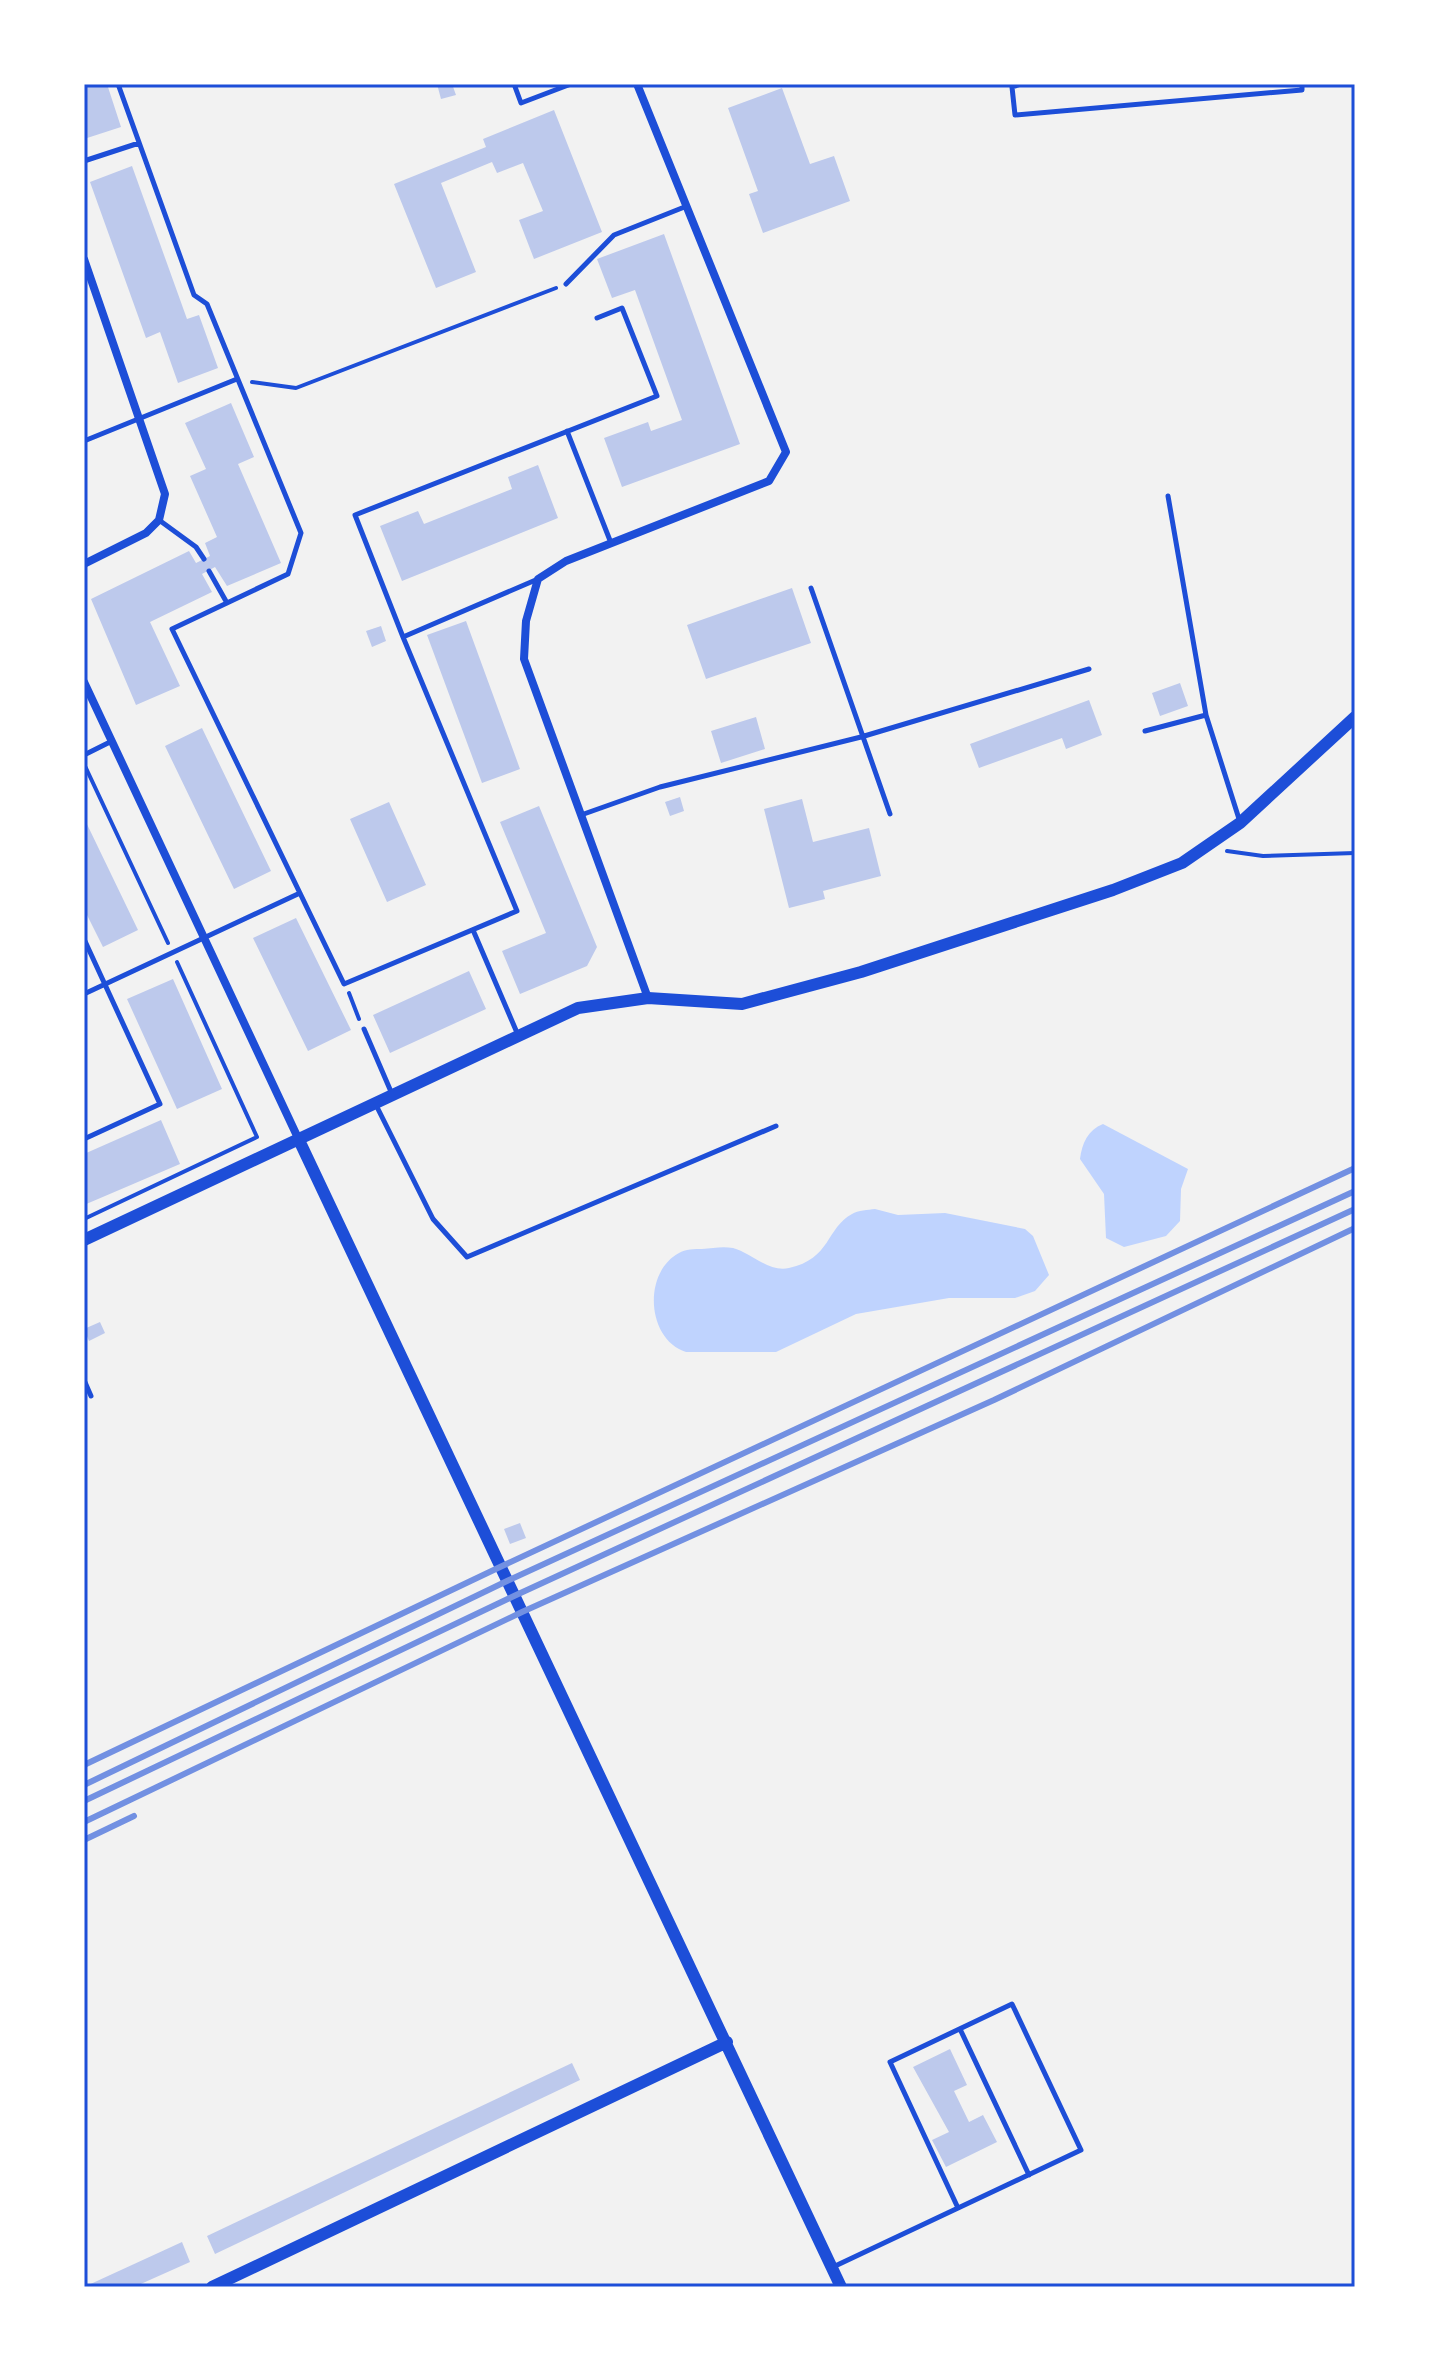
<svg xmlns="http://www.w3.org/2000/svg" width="1439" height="2371" font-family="'Golos Text',sans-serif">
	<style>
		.water { fill: #bfd3fe }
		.building { fill: #bdc9ec }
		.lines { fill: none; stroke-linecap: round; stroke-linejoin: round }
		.path { stroke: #1d4ed8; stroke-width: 4 }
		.service { stroke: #1d4ed8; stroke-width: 5 }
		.minor { stroke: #1d4ed8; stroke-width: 8 }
		.tertiary { stroke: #1d4ed8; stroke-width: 12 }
		.rail { stroke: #7290e2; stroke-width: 6 }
		.neatline { fill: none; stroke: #1d4ed8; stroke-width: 3 }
	</style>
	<rect width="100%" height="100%" fill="#f2f2f2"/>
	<!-- water -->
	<path class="water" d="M 1103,1124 L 1188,1169 L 1181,1189 L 1180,1221 L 1166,1236 L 1124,1247 L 1106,1238 L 1104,1194 L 1080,1159 C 1082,1143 1088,1130 1103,1124 Z
		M 875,1209 L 898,1215 L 945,1213 L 1025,1229 L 1033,1236 L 1049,1275 L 1035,1291 L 1015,1298 L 949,1298 L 856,1314 L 776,1352 L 686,1352 C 647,1340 642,1273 679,1253 C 685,1249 695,1249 702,1249 C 713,1248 723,1246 733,1248 C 751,1253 770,1273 789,1268 C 831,1259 826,1228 852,1214 C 858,1210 868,1210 875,1209 Z"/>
	<!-- building -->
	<path class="building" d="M 84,84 L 107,84 L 121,127 L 84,139 Z
		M 437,84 L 452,84 L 456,95 L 441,99 Z
		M 782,88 L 810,164 L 834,156 L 850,201 L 763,233 L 749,194 L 758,191 L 728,108 Z
		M 554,110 L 602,232 L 534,259 L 519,220 L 543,211 L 523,163 L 497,173 L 492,162 L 441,183 L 476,272 L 436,288 L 394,184 L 486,147 L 483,139 Z
		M 132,166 L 187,319 L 199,315 L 218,368 L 178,383 L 160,332 L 146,338 L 90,182 Z
		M 664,234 L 740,444 L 622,487 L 604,438 L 648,422 L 651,431 L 682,420 L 635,290 L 612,298 L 597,259 Z
		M 231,403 L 254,457 L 238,464 L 281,563 L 227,586 L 215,567 L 202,574 L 212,592 L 150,622 L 180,686 L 136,705 L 91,599 L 189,551 L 196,563 L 210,556 L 205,543 L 217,537 L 190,476 L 206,469 L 185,423 Z
		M 538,465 L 558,518 L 402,581 L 380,526 L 418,511 L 424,524 L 512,489 L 508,477 Z
		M 792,588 L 811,643 L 706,679 L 687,625 Z
		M 466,621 L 520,769 L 482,783 L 427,635 Z
		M 381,626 L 386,641 L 372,647 L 366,631 Z
		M 1180,683 L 1188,706 L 1160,716 L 1152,693 Z
		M 1089,700 L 1102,735 L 1066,749 L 1062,738 L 979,768 L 970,744 Z
		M 756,717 L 765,749 L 721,763 L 711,731 Z
		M 202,728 L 271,871 L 234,889 L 165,746 Z
		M 680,797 L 684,811 L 670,816 L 665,802 Z
		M 802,799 L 813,842 L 869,828 L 881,876 L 823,891 L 825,899 L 789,908 L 764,809 Z
		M 389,802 L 426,885 L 387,902 L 350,819 Z
		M 539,806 L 597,947 L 587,966 L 520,994 L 502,951 L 546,933 L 500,822 Z
		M 84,818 L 138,930 L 103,947 L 84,909 Z
		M 296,918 L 351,1030 L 308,1051 L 253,938 Z
		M 469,971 L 486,1009 L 390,1053 L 373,1015 Z
		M 173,979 L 222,1089 L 177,1109 L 127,999 Z
		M 161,1120 L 180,1164 L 84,1205 L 84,1154 Z
		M 100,1322 L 105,1333 L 89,1341 L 84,1329 Z
		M 520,1523 L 526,1538 L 510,1544 L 504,1529 Z
		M 950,2049 L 967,2085 L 954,2091 L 969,2122 L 983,2115 L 997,2142 L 946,2167 L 932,2140 L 949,2132 L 913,2067 Z
		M 572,2063 L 580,2080 L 215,2254 L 207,2236 Z
		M 182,2242 L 190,2262 L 134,2287 L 84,2287 Z"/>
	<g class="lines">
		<!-- path -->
		<path class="path" d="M 252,382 L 296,388 L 556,288
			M 85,766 L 168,943
			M 1227,851 L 1263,856 L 1355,853
			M 349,993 L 359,1019
			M 84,1219 L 257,1137 L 177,962"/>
		<!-- service -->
		<path class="service" d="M 118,84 L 194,295 L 207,304 L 301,533 L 288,574 L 172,629 L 344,984 L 517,911 L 403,637 L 538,579
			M 514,84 L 521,103 L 571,84
			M 1021,84 L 1012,87 L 1015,115 L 1302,90 L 1302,84
			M 84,161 L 139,143
			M 566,284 L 614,235 L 687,206
			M 567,431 L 611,543
			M 84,441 L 237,379
			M 1168,496 L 1206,715 L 1240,822
			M 159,520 L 196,547 L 204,559
			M 209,571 L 227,603
			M 811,588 L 890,814
			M 403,637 L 355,515 L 657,396 L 622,308 L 597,318
			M 1145,731 L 1206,715
			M 84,755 L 112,741
			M 581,815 L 660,787 L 861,737 L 1089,669
			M 473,930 L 518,1035
			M 84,939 L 160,1104 L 84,1139
			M 84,994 L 300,893
			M 364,1029 L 392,1094
			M 376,1105 L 433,1219 L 467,1257 L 776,1126
			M 84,1380 L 91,1396
			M 960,2029 L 1029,2175
			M 833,2267 L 1081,2150 L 1012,2004 L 890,2062 L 958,2208"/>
		<!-- minor -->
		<path class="minor" d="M 637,84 L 786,452 L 769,481 L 566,561 L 538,579 L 526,621 L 524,659 L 648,998
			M 84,259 L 165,494 L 159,520 L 146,533 L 84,564
			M 84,682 L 298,1138"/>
		<!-- tertiary -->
		<path class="tertiary" d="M 298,1138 L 841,2287
			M 84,1240 L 578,1008 L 648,998 L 742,1004 L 861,972 L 1113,890 L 1182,863 L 1240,823 L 1355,717
			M 212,2287 L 727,2042"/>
		<!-- rail -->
		<path class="rail" d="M 84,1765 L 500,1567 L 1355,1168
			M 84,1785 L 507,1581 L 1355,1191
			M 84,1801 L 514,1596 L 1355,1209
			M 84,1822 L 522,1612 L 994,1400 L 1355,1228
			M 84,1840 L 134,1816"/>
	</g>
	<!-- border -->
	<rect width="1439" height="2371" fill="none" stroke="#ffffff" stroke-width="172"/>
	<rect x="86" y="86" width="1267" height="2199" class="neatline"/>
</svg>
